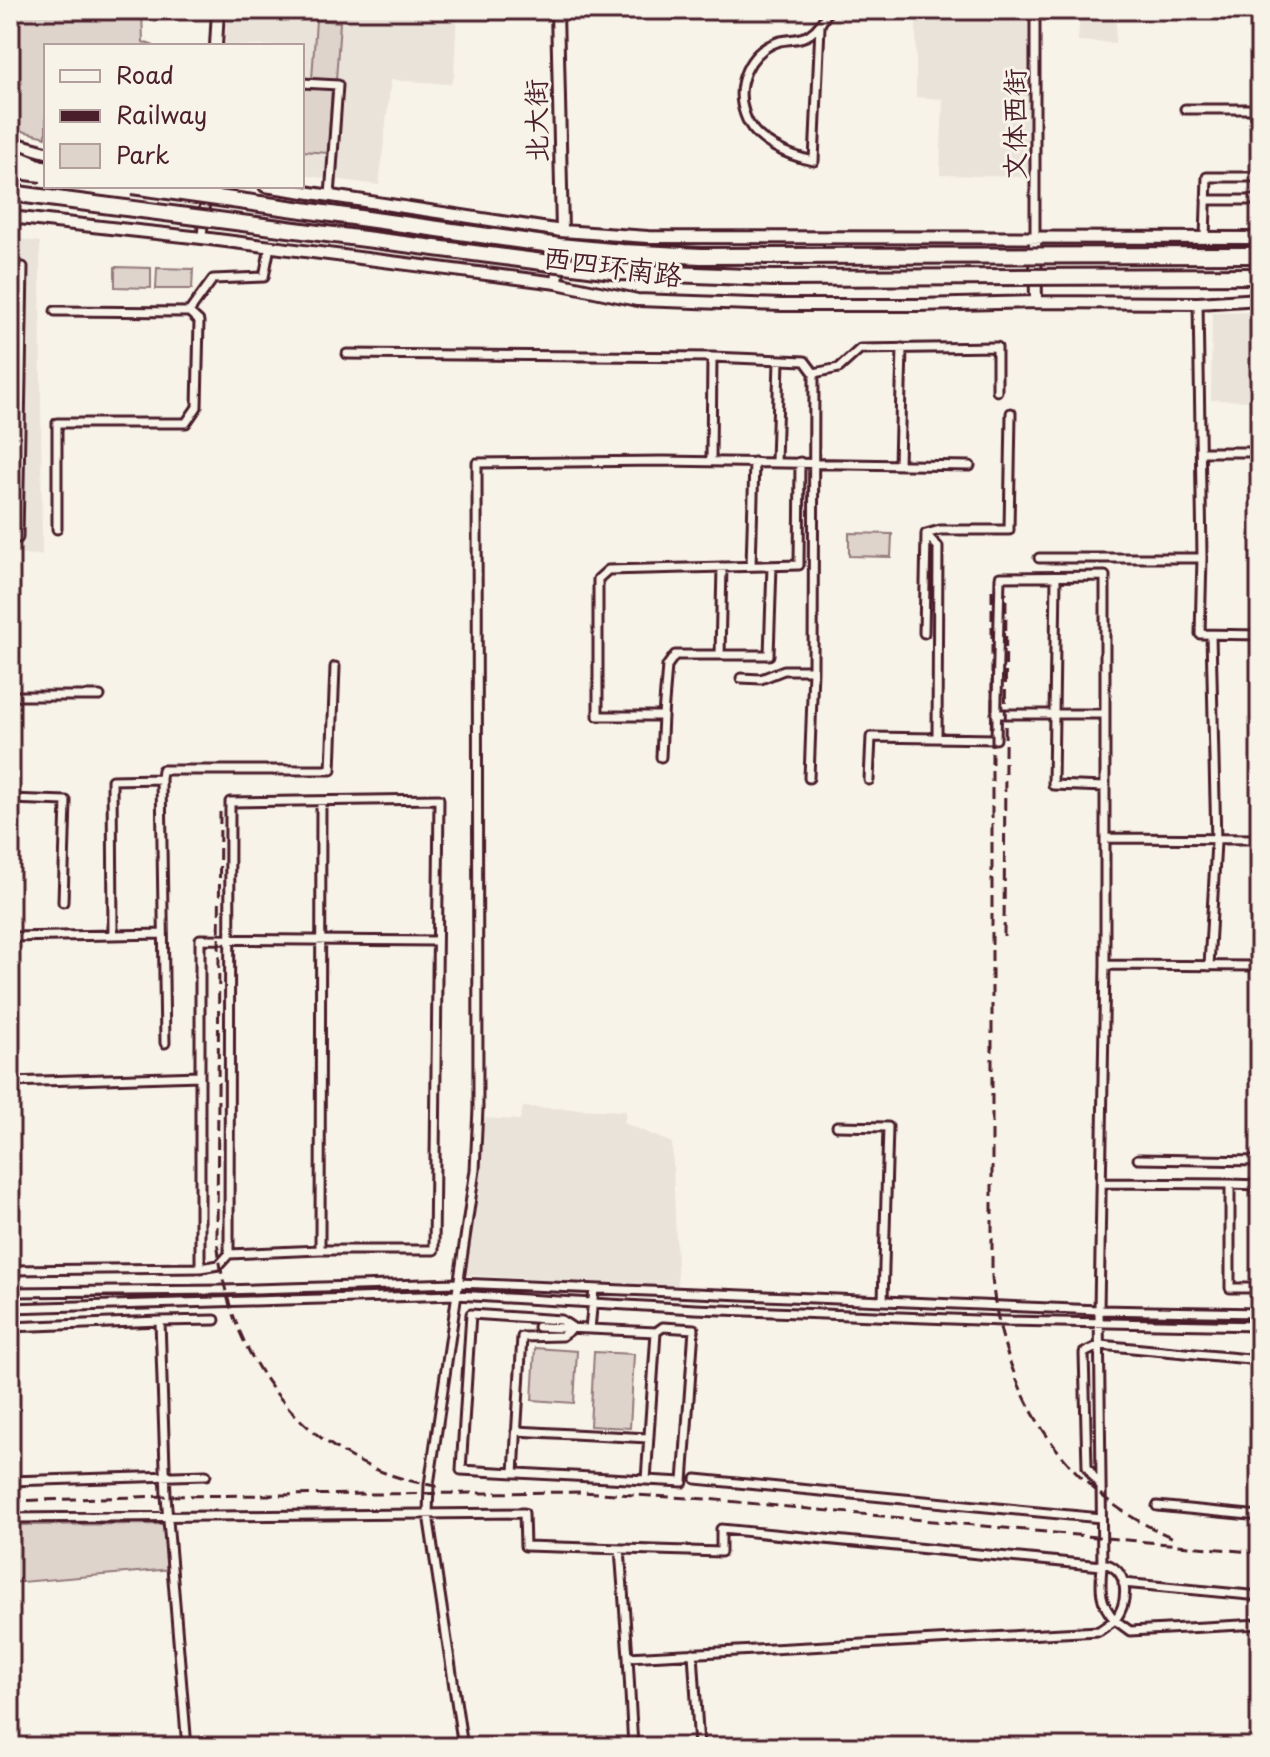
<svg xmlns="http://www.w3.org/2000/svg" width="1270" height="1757" font-family="'Playpen Sans','LXGW WenKai TC',sans-serif">
	<style>
		.built { fill: #eae3da }
		.green { fill: #ded4cc; stroke: #947a7c; stroke-width: 2 }
		.lines { fill: none; stroke-linecap: round; stroke-linejoin: round }
		.street-casing { stroke: #4a1f2b; stroke-width: 13 }
		.secondary-casing { stroke: #4a1f2b; stroke-width: 16 }
		.street { stroke: #f7f3e8; stroke-width: 7 }
		.secondary { stroke: #f7f3e8; stroke-width: 10 }
		.rail { stroke: #4a1f2b; stroke-width: 3; stroke-dasharray: 12 6; stroke-linecap: butt }
		.highway-bridge-casing { stroke: #4a1f2b; stroke-width: 20; stroke-linecap: butt }
		.highway-bridge { stroke: #f7f3e8; stroke-width: 14 }
		.labels { text-anchor: middle; dominant-baseline: central; stroke-width: 6; stroke-linejoin: round; paint-order: stroke }
		.street-label { font-size: 28px; fill: #4a1f2b; stroke: #f7f3e8 }
	</style>
	<rect width="100%" height="100%" fill="#f7f3e8"/>
	<filter id="ink" filterUnits="userSpaceOnUse"><feTurbulence type="fractalNoise" baseFrequency=".0125" numOctaves="2"/><feDisplacementMap in="SourceGraphic" scale="16" xChannelSelector="R" yChannelSelector="G"/><feConvolveMatrix kernelMatrix="1 2 1 2 8 2 1 2 1" color-interpolation-filters="sRGB"/></filter>
	<g filter="url(#ink)">
		<!-- built -->
		<path class="built" d="M 227,10 L 457,10 L 454,77 L 450,84 L 391,80 L 379,185 L 302,175 L 302,46 L 225,46 Z
			M 916,10 L 1029,10 L 1031,177 L 940,175 L 943,99 L 916,97 Z
			M 1080,10 L 1117,10 L 1115,43 L 1078,41 Z
			M 10,238 L 40,242 L 42,555 L 10,554 Z
			M 1260,312 L 1260,401 L 1211,400 L 1212,313 Z
			M 523,1107 L 626,1111 L 624,1123 L 672,1143 L 678,1287 L 465,1275 L 482,1118 L 520,1120 Z"/>
		<!-- green -->
		<path class="green" d="M 10,10 L 142,10 L 143,42 L 154,46 L 46,46 L 46,137 L 10,128 Z
			M 316,20 L 340,22 L 336,80 L 312,79 Z
			M 302,87 L 332,89 L 328,153 L 302,151 Z
			M 115,267 L 151,268 L 151,288 L 115,287 Z
			M 157,268 L 193,269 L 192,289 L 156,289 Z
			M 849,533 L 892,534 L 891,557 L 849,556 Z
			M 535,1348 L 577,1351 L 574,1403 L 532,1400 Z
			M 594,1352 L 634,1354 L 630,1428 L 590,1426 Z
			M 167,1524 L 172,1569 L 10,1583 L 10,1525 Z"/>
		<g class="lines">
			<defs>
				<path id="street" d="M 1035,10 L 1035,238
					M 820,26 L 814,161 C 789,156 754,142 745,115 C 734,85 748,51 780,41 C 790,39 802,40 810,34 C 819,28 824,20 828,10
					M 302,83 L 338,85 L 330,196
					M 1185,109 L 1260,109
					M 1206,200 L 1260,200
					M 202,238 L 206,186
					M 1205,238 L 1207,177 L 1260,177
					M 10,266 L 23,267 L 18,538 L 10,538
					M 1198,303 L 1202,558
					M 55,311 L 189,312 L 213,279 L 264,277 L 270,246
					M 347,354 L 712,357 L 805,361 L 814,373 L 813,670 L 809,778
					M 814,373 L 839,368 L 860,349 L 997,347 L 997,391
					M 1202,452 L 1260,452
					M 711,461 L 712,357
					M 776,462 L 779,360
					M 899,464 L 902,348
					M 57,529 L 57,423 L 186,423 L 197,407 L 199,321 L 189,312
					M 1039,558 L 1202,558 L 1200,634 L 1260,635
					M 751,566 L 754,462
					M 1056,577 L 1053,785 L 1105,787
					M 924,633 L 926,534
					M 720,655 L 722,567
					M 741,678 L 761,679 L 784,670 L 813,670
					M 10,696 L 100,696
					M 996,714 L 1105,714
					M 663,716 L 667,666 L 675,655 L 769,655 L 772,566
					M 937,738 L 938,547 L 926,534 L 940,530 L 1009,530 L 1011,413
					M 661,757 L 663,716 L 598,716 L 598,579 L 608,570 L 799,565 L 800,462
					M 161,779 L 162,770 L 331,770 L 335,667
					M 10,799 L 66,801 L 63,902
					M 1105,838 L 1260,839
					M 113,935 L 112,780 L 161,779 L 165,1043
					M 10,937 L 163,934
					M 1105,965 L 1260,966
					M 1209,966 L 1216,842 L 1211,635
					M 10,1082 L 200,1076
					M 837,1126 L 888,1127 L 883,1301
					M 1138,1159 L 1260,1161
					M 1102,1183 L 1230,1184 L 1230,1288 L 1260,1288
					M 1230,1184 L 1260,1185
					M 320,1250 L 321,801
					M 200,1268 L 200,939 L 437,941
					M 10,1270 L 200,1268 L 219,1265 L 229,1254 L 230,802 L 439,799 L 434,1250 L 320,1250 L 229,1254
					M 10,1292 L 224,1290 L 457,1283 L 1099,1310 L 1260,1313
					M 10,1308 L 456,1295 L 695,1309 L 1002,1321 L 1260,1326
					M 160,1321 L 215,1320
					M 10,1327 L 160,1321 L 166,1496 L 187,1747
					M 538,1327 L 590,1329 L 594,1289
					M 516,1431 L 648,1438
					M 514,1473 L 522,1337 L 562,1336 L 573,1328 L 561,1320 L 471,1314 L 461,1470 L 646,1480 L 656,1332 L 590,1329
					M 696,1479 L 1101,1518
					M 646,1480 L 683,1482 L 694,1329 L 663,1327 L 656,1332
					M 10,1481 L 206,1475
					M 1100,1486 L 1087,1467 L 1084,1353 L 1100,1345 L 1260,1360
					M 1157,1506 L 1260,1516
					M 10,1518 L 524,1513 L 525,1546 L 721,1552 L 721,1529 L 1102,1566 L 1107,1564 C 1130,1573 1128,1603 1115,1620 C 1099,1603 1100,1588 1102,1566 L 1099,1310 L 1105,965 L 1105,576 L 1000,577 L 996,739 L 871,737 L 869,780
					M 620,1549 L 628,1657 L 1099,1631 L 1115,1620 L 1130,1631 L 1260,1624
					M 1123,1583 L 1260,1596
					M 693,1653 L 699,1747
					M 628,1657 L 633,1747
					M 463,1747 L 428,1514 L 429,1485 L 475,1170 L 478,1109 L 477,463 L 663,461 L 970,466"/>
				<path id="secondary" d="M 557,10 L 562,231 L 557,283
					M 216,46 L 218,10
					M 10,142 L 46,152
					M 265,186 L 562,231 L 648,237 L 1260,238
					M 10,217 L 202,238 L 557,283 L 637,300 L 782,305 L 918,305 L 1036,302 L 1198,303 L 1260,299
					M 1035,238 L 1036,302"/>
			</defs>
			<!-- street casing -->
			<use href="#street" class="street-casing"/>
			<!-- secondary casing -->
			<use href="#secondary" class="secondary-casing"/>
			<!-- street -->
			<use href="#street" class="street"/>
			<!-- secondary -->
			<use href="#secondary" class="secondary"/>
			<!-- rail -->
			<path class="rail" d="M 992,590 L 992,1277 C 1002,1392 1065,1494 1174,1538
				M 220,812 L 217,1236 C 225,1359 309,1468 437,1486
				M 1004,936 L 1006,592
				M 10,1501 L 166,1496 L 581,1492 L 707,1499 L 1260,1553"/>
			<defs>
				<path id="highway-bridge" d="M 10,155 L 46,170
					M 10,170 L 42,174
					M 132,186 L 559,246 L 622,252 L 701,256 L 1260,255
					M 10,193 L 620,272 L 772,278 L 1260,276"/>
			</defs>
			<!-- highway-bridge casing -->
			<use href="#highway-bridge" class="highway-bridge-casing"/>
			<!-- highway-bridge -->
			<use href="#highway-bridge" class="highway-bridge"/>
		</g>
	</g>
	<g class="labels">
		<!-- street labels -->
		<g class="street-label">
			<text transform="translate(535 121) rotate(-91)">北大街</text>
			<text transform="translate(1013 124) rotate(-90)">文体西街</text>
			<text transform="translate(613 265) rotate(8)">西四环南路</text>
		</g>
	</g>
	<!-- margin -->
	<rect width="1270" height="1757" fill="none" stroke="#f7f3e8" stroke-width="40"/>
	<rect x="20" y="20" width="1230" height="1717" fill="none" stroke="#4a1f2b" stroke-width="3" filter="url(#ink)"/>
	<!-- legend -->
	<rect x="44" y="44" width="260" height="144" fill="#f7f3e8" stroke="#b29e9c" stroke-width="2"/>
	<rect x="60" y="70" width="40" height="12" fill="#f7f3e8" stroke="#b29e9c" stroke-width="2"/>
	<text x="116" y="84" font-size="24" fill="#4a1f2b">Road</text>
	<rect x="60" y="110" width="40" height="12" fill="#4a1f2b" stroke="#b29e9c" stroke-width="2"/>
	<text x="116" y="124" font-size="24" fill="#4a1f2b">Railway</text>
	<rect x="60" y="144" width="40" height="24" fill="#ded4cc" stroke="#b29e9c" stroke-width="2"/>
	<text x="116" y="164" font-size="24" fill="#4a1f2b">Park</text>
</svg>
